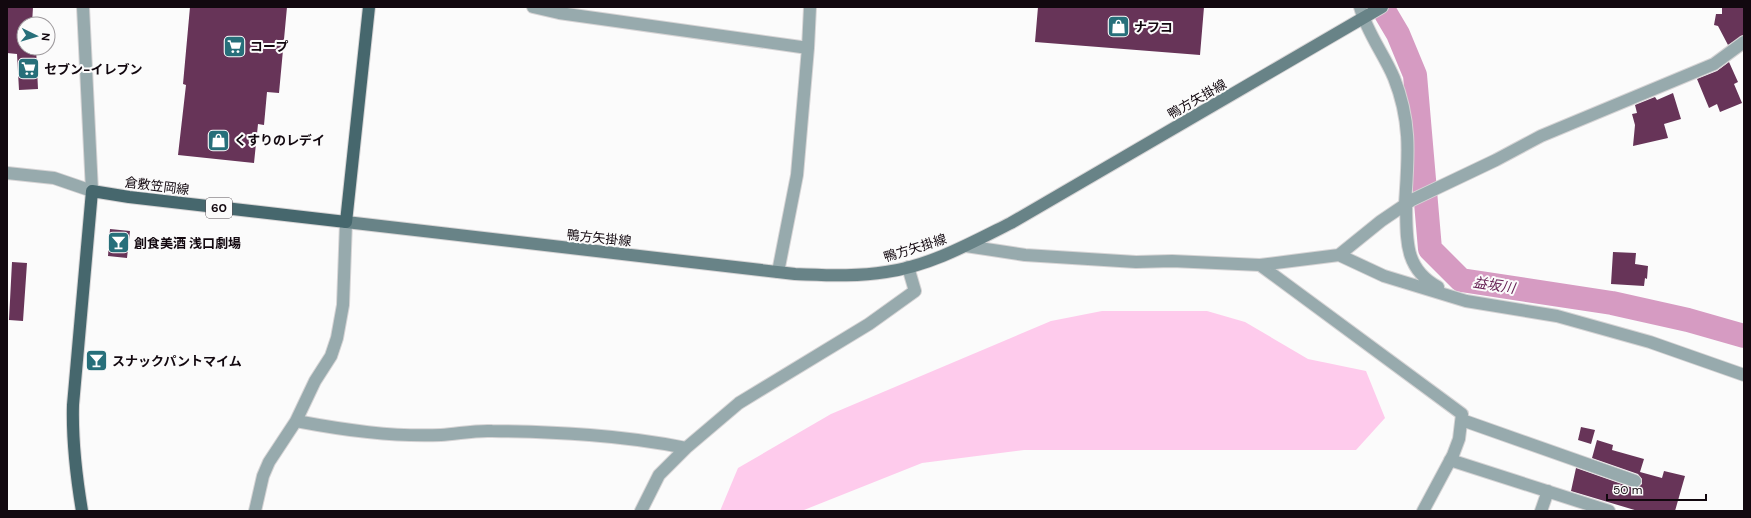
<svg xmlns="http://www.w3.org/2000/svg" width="1751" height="518" font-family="'DM Sans','Noto Sans JP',sans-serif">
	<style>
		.green { fill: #fecbec }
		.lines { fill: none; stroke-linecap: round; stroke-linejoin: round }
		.river { stroke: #d69bc2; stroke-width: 24 }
		.building { fill: #673458 }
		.minor-casing { stroke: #d6d4d5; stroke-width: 14 }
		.tertiary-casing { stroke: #d6d4d5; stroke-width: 14 }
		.secondary-casing { stroke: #d6d4d5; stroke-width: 14 }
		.primary-casing { stroke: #d6d4d5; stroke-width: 14 }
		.minor { stroke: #97aaad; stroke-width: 12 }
		.tertiary { stroke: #97aaad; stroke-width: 12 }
		.secondary { stroke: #688387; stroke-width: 12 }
		.primary { stroke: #46676d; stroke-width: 12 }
		.labels { text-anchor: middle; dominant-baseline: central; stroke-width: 4; stroke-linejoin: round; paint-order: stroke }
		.shield { fill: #fbfbfb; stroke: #585156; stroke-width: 1 }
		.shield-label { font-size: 12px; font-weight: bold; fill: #12080f }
		.poi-label { font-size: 13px; font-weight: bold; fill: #12080f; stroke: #fbfbfb; text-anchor: start }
		.street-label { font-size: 13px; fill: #12080f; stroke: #fbfbfb }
		.water-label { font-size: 14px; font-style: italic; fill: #682356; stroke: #fbfbfb }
	</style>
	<rect width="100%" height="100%" fill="#fbfbfb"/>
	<!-- green -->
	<path class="green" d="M 1102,311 L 1207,311 L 1245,322 L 1308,359 L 1366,371 L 1385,418 L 1356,450 L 1024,450 L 922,463 L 804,510 L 720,511 L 738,468 L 831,414 L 1051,321 Z"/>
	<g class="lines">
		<!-- river -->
		<path class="river" d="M 1382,7 L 1398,34 L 1415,75 L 1430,249 L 1461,280 L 1612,303 L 1688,320 L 1744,336"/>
	</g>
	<!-- building -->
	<path class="building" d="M 7,7 L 33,7 L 32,24 L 24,24 L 24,48 L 36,48 L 38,89 L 19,90 L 17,54 L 7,53 Z
		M 190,7 L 287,7 L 279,93 L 267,92 L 264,125 L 258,124 L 254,163 L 178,155 L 186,85 L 183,84 Z
		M 1038,7 L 1204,7 L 1200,55 L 1035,42 Z
		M 1722,7 L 1744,7 L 1744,35 L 1728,45 L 1718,26 L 1714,25 L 1716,14 L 1722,14 Z
		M 1729,62 L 1738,82 L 1734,84 L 1742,103 L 1720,112 L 1717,104 L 1709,108 L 1697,79 L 1717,71 Z
		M 1673,93 L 1681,119 L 1664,124 L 1668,138 L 1633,146 L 1635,125 L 1632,114 L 1637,113 L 1635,105 L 1655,97 L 1657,100 Z
		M 110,229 L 130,231 L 127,258 L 108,256 Z
		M 1613,252 L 1636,253 L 1635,264 L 1648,266 L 1647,279 L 1645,278 L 1644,286 L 1611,284 Z
		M 12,262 L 27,263 L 23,321 L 9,320 Z
		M 1581,427 L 1595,430 L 1591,444 L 1578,440 Z
		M 1597,440 L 1613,445 L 1612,450 L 1644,459 L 1640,472 L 1662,478 L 1664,471 L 1685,476 L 1675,511 L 1638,511 L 1571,491 L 1576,468 L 1633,488 L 1637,488 L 1642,484 L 1642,479 L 1638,474 L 1592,458 Z"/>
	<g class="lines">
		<defs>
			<path id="minor" d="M 533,7 L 559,13 L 808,48
				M 1360,7 C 1367,33 1384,54 1394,78 C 1412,123 1408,158 1405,204
				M 7,173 L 54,178 L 92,191
				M 1406,203 C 1407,238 1403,268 1438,287
				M 966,246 L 1025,255 L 1136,262 L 1172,261 L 1260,265 L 1339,255 L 1381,221 L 1412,200 L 1496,160 L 1541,136 L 1714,64 L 1744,42
				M 1339,255 L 1384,276 L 1466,301 L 1557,316 L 1650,342 L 1744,375
				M 1260,265 L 1462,414 L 1459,439 L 1453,455 L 1423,511
				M 778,272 L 797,175 L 808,48 L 810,7
				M 1462,420 L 1635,481
				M 296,421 C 344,430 392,437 441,435 C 458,434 475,430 492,431 C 557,432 623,435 686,448
				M 1450,460 L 1609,511
				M 255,511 L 263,476 L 269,462 L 296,421 L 315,381 L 331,356 L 337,338 L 343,305 L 346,222
				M 641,511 L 659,475 L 686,448 L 739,403 L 869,324 L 915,291 L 908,267
				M 1541,511 L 1548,491"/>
			<path id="tertiary" d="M 83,7 L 92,191"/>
			<path id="secondary" d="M 346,222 L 795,274 C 825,275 856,277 886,272 C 930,266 971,243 1011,223 L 1382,7"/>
			<path id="primary" d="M 82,511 C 76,475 72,441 73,405 L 92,191 L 129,197 L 346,222 L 369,7"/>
		</defs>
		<!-- minor casing -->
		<use href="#minor" class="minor-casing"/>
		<!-- tertiary casing -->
		<use href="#tertiary" class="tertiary-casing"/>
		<!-- secondary casing -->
		<use href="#secondary" class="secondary-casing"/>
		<!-- primary casing -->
		<use href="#primary" class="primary-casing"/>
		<!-- minor -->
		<use href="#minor" class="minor"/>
		<!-- tertiary -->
		<use href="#tertiary" class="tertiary"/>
		<!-- secondary -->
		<use href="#secondary" class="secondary"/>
		<!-- primary -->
		<use href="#primary" class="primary"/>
	</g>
	<!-- icons -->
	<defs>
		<symbol id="shop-square" viewBox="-11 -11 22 22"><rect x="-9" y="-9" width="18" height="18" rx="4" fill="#276f7a" stroke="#fbfbfb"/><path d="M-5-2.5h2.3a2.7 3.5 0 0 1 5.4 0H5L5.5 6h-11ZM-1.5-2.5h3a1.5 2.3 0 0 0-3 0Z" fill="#fff"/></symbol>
		<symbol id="supermarket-square" viewBox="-11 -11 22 22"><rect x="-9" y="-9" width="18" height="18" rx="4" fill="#276f7a" stroke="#fbfbfb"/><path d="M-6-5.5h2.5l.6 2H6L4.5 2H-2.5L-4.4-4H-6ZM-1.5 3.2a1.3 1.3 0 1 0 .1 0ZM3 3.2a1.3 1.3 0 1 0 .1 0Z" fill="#fff"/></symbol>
		<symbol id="bar-square" viewBox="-11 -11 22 22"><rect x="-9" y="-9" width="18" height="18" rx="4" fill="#276f7a" stroke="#fbfbfb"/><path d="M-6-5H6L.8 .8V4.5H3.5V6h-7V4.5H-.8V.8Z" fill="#fff"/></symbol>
	</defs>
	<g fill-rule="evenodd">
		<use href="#shop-square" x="1106" y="14" width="25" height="25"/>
		<use href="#supermarket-square" x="222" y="34" width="25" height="25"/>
		<use href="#supermarket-square" x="16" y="56" width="25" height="25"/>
		<use href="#shop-square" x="206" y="128" width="25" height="25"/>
		<use href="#bar-square" x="106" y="230" width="25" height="25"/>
		<use href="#bar-square" x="84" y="348" width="25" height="25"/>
	</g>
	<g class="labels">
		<!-- shield labels -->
		<rect class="shield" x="206" y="198" width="26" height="20" rx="3"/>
		<g class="shield-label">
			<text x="219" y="208">60</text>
		</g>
		<!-- poi labels -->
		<g class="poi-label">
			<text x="1134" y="27">ナフコ</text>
			<text x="250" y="46">コープ</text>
			<text x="44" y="69">セブン-イレブン</text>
			<text x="234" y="140">くすりのレデイ</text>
			<text x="134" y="243">創食美酒 浅口劇場</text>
			<text x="112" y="361">スナックパントマイム</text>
		</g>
		<!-- street labels -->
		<g class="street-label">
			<text transform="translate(1197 99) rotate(-30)">鴨方矢掛線</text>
			<text transform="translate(157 186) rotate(7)">倉敷笠岡線</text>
			<text transform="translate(599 238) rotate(6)">鴨方矢掛線</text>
			<text transform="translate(915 248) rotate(-17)">鴨方矢掛線</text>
		</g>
		<!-- water labels -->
		<g class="water-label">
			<text transform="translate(1494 285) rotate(9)">益坂川</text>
		</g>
	</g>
	<!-- border -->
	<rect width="1751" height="518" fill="none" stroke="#12080f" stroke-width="16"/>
	<!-- north arrow -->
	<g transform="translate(36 36) rotate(95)"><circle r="19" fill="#fbfbfb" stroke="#9e9a9d"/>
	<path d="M0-3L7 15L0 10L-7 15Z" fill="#276f7a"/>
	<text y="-6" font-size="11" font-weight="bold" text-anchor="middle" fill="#12080f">N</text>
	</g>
	<!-- scale -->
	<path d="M1607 494v6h99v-6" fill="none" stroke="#12080f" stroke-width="2"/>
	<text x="1613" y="494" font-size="12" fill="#12080f" stroke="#fbfbfb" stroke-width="3" paint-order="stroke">50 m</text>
</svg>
